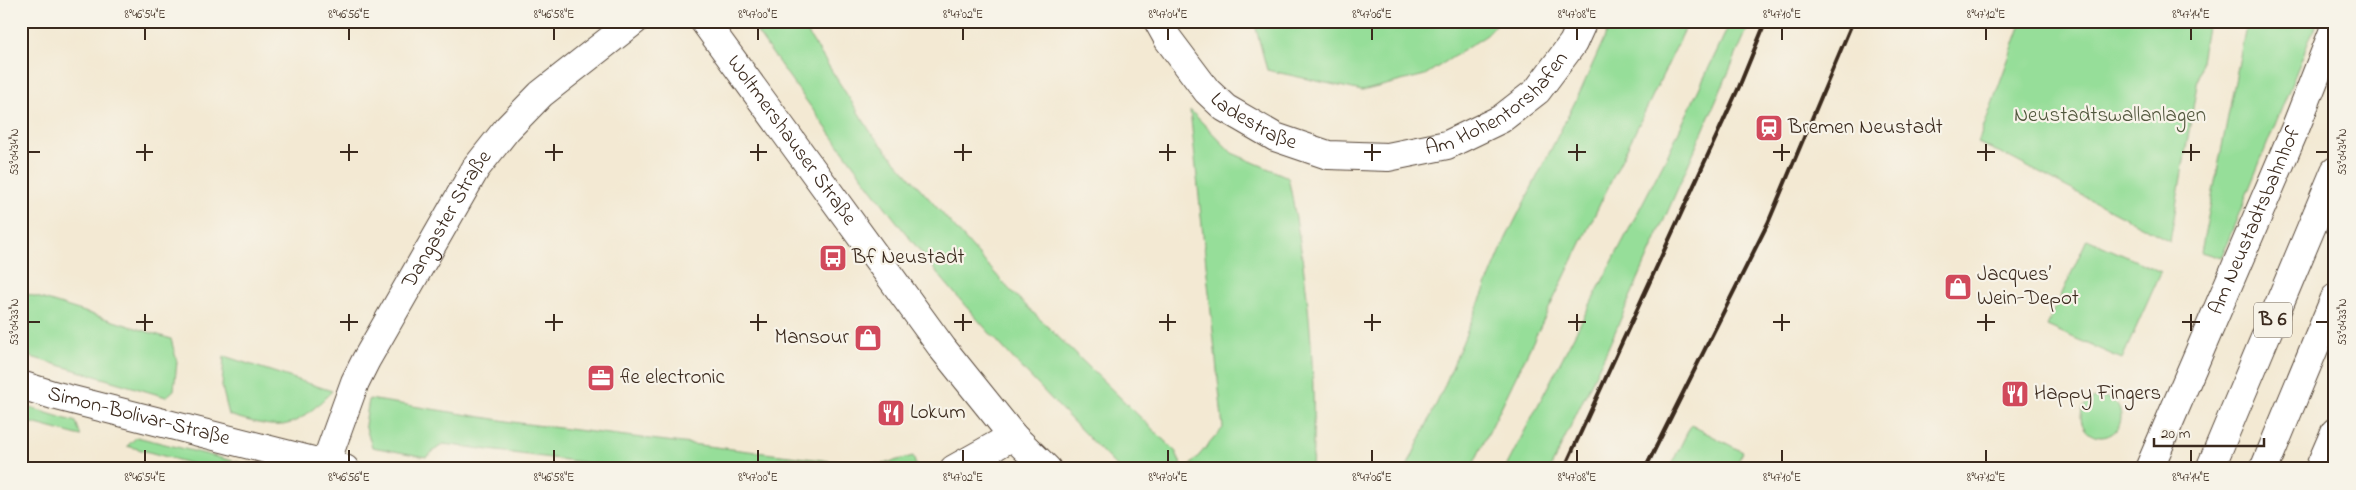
<svg xmlns="http://www.w3.org/2000/svg" width="2356" height="490" font-family="'Indie Flower',sans-serif">
	<style>
		.green { fill: #96de99; stroke: #68845c }
		.lines { fill: none; stroke-linecap: round; stroke-linejoin: round }
		.minor-casing { stroke: #574739; stroke-width: 30 }
		.tertiary-casing { stroke: #574739; stroke-width: 30 }
		.secondary-casing { stroke: #574739; stroke-width: 30 }
		.trunk-casing { stroke: #574739; stroke-width: 30 }
		.minor { stroke: #fff; stroke-width: 28 }
		.tertiary { stroke: #fff; stroke-width: 28 }
		.secondary { stroke: #fff; stroke-width: 28 }
		.trunk { stroke: #fff; stroke-width: 28 }
		.rail { stroke: #3b2a1e; stroke-width: 4 }
		.ticks { fill: none; stroke: #3b2a1e; stroke-width: 2 }
		.labels { text-anchor: middle; dominant-baseline: central; stroke-width: 4.5; stroke-linejoin: round; paint-order: stroke }
		.shield { fill: #f7f3e8; stroke: #73665b; stroke-width: 1 }
		.shield-label { font-size: 20px; font-weight: bold; fill: #3b2a1e }
		.street-label { font-size: 21px; fill: #3b2a1e; stroke: #f7f3e8 }
		.park-label { font-size: 21px; fill: #52573d; stroke: #f7f3e8 }
		.poi-label { font-size: 21px; fill: #3b2a1e; stroke: #f7f3e8; text-anchor: start }
		.neatline { fill: none; stroke: #3b2a1e; stroke-width: 2 }
		.ticks-label { font-size: 12px; text-anchor: middle; fill: #3b2a1e }
	</style>
	<rect width="100%" height="100%" fill="#f7f3e8"/>
	<filter id="ink" filterUnits="userSpaceOnUse"><feTurbulence type="fractalNoise" baseFrequency=".02" numOctaves="2"/><feDisplacementMap in="SourceGraphic" scale="10" xChannelSelector="R" yChannelSelector="G"/><feConvolveMatrix kernelMatrix="1 2 1 2 8 2 1 2 1" color-interpolation-filters="sRGB"/></filter>
	<filter id="wash" filterUnits="userSpaceOnUse"><feTurbulence type="fractalNoise" baseFrequency=".0096" numOctaves="4" result="noise"/><feDisplacementMap in="SourceGraphic" scale="20" xChannelSelector="R" yChannelSelector="G"/><feGaussianBlur stdDeviation="1.12" result="paint"/><feColorMatrix in="noise" values="0 0 0 0 0 0 0 0 0 0 0 0 0 0 0 0 0 1.4 0 .05"/><feComposite in="paint" operator="in"/></filter>
	<g filter="url(#wash)">
		<rect width="100%" height="100%" fill="#f3e9d3"/>
		<!-- green -->
		<path class="green" d="M 749,21 L 800,21 L 872,134 L 1008,288 L 1176,452 L 1183,469 L 1119,469 C 1059,407 999,346 944,281 C 875,197 812,109 749,21 Z
			M 1254,21 L 1500,21 L 1487,35 L 1425,75 L 1362,91 L 1267,70 Z
			M 1612,21 L 1689,21 L 1471,469 L 1406,469 L 1441,394 L 1506,238 L 1581,90 Z
			M 1731,21 L 1751,21 L 1608,348 L 1550,469 L 1505,469 L 1668,154 Z
			M 2022,21 L 2208,21 L 2170,241 L 2003,154 L 1978,143 Z
			M 2247,21 L 2317,21 L 2221,258 L 2201,252 Z
			M 1190,110 L 1232,153 L 1288,177 C 1308,272 1317,371 1312,469 L 1187,469 L 1223,428 Z
			M 2087,239 L 2161,272 L 2122,359 L 2047,326 Z
			M 21,292 L 171,339 L 177,362 L 174,390 L 166,397 L 21,354 Z
			M 224,356 L 332,391 C 292,432 282,431 229,415 L 222,387 Z
			M2081 417a20 20 0 1 1 40 0a20 20 0 1 1-40 0Z
			M 369,399 L 519,423 L 830,461 L 882,464 L 913,456 L 917,469 L 636,469 L 443,444 L 426,457 L 372,447 L 365,425 Z
			M 21,405 L 76,422 L 81,436 L 21,420 Z
			M 1691,425 L 1743,452 L 1734,469 L 1669,469 Z
			M 137,437 L 265,469 L 211,469 L 127,446 Z"/>
	</g>
	<g filter="url(#ink)">
		<g class="lines">
			<defs>
				<g id="minor">
					<path id="s1" d="M 1158,21 L 1168,39 L 1207,91 L 1225,108 L 1275,137 L 1328,155 L 1388,157 L 1447,145 L 1501,119 L 1537,91 L 1573,43 L 1583,21"/>
					<path id="s2" d="M 325,465 L 355,382 L 366,360 L 476,168 L 507,129 L 541,94 L 634,21"/>
				</g>
				<g id="tertiary">
					<path id="s3" d="M 704,21 L 943,349 L 1013,436 L 1047,469"/>
					<path id="s4" d="M 21,385 L 53,395 L 345,469"/>
					<path d="M 954,469 L 1013,436"/>
				</g>
				<g id="secondary">
					<path id="s5" d="M 2149,469 L 2295,129 L 2335,27"/>
					<path d="M 2319,469 L 2335,432"/>
				</g>
				<path id="trunk" d="M 2210,469 L 2335,171
					M 2264,469 L 2335,298"/>
			</defs>
			<!-- minor casing -->
			<use href="#minor" class="minor-casing"/>
			<!-- tertiary casing -->
			<use href="#tertiary" class="tertiary-casing"/>
			<!-- secondary casing -->
			<use href="#secondary" class="secondary-casing"/>
			<!-- trunk casing -->
			<use href="#trunk" class="trunk-casing"/>
			<!-- minor -->
			<use href="#minor" class="minor"/>
			<!-- tertiary -->
			<use href="#tertiary" class="tertiary"/>
			<!-- secondary -->
			<use href="#secondary" class="secondary"/>
			<!-- trunk -->
			<use href="#trunk" class="trunk"/>
			<!-- rail -->
			<path class="rail" d="M 1564,469 L 1739,87 L 1766,21
				M 1645,469 L 1768,223 L 1853,21"/>
		</g>
	</g>
	<!-- ticks -->
	<path class="ticks" d="M 145,28 L 145,40M 349,28 L 349,40M 554,28 L 554,40M 758,28 L 758,40M 963,28 L 963,40M 1168,28 L 1168,40M 1372,28 L 1372,40M 1577,28 L 1577,40M 1782,28 L 1782,40M 1986,28 L 1986,40M 2191,28 L 2191,40M 145,144 L 145,161M 349,144 L 349,161M 554,144 L 554,161M 758,144 L 758,161M 963,144 L 963,161M 1168,144 L 1168,161M 1372,144 L 1372,161M 1577,144 L 1577,161M 1782,144 L 1782,161M 1986,144 L 1986,161M 2191,144 L 2191,161M 28,152 L 40,152M 136,152 L 153,152M 340,152 L 358,152M 545,152 L 563,152M 750,152 L 767,152M 954,152 L 972,152M 1159,152 L 1176,152M 1364,152 L 1381,152M 1568,152 L 1586,152M 1773,152 L 1790,152M 1977,152 L 1995,152M 2182,152 L 2200,152M 2316,152 L 2328,152M 145,314 L 145,331M 349,314 L 349,331M 554,314 L 554,331M 758,314 L 758,331M 963,314 L 963,331M 1168,314 L 1168,331M 1372,314 L 1372,331M 1577,314 L 1577,331M 1782,314 L 1782,331M 1986,314 L 1986,331M 2191,314 L 2191,331M 28,322 L 40,322M 136,322 L 153,322M 340,322 L 358,322M 545,322 L 563,322M 750,322 L 767,322M 954,322 L 972,322M 1159,322 L 1176,322M 1364,322 L 1381,322M 1568,322 L 1586,322M 1773,322 L 1790,322M 1977,322 L 1995,322M 2182,322 L 2200,322M 2316,322 L 2328,322M 145,450 L 145,462M 349,450 L 349,462M 554,450 L 554,462M 758,450 L 758,462M 963,450 L 963,462M 1168,450 L 1168,462M 1372,450 L 1372,462M 1577,450 L 1577,462M 1782,450 L 1782,462M 1986,450 L 1986,462M 2191,450 L 2191,462"/>
	<!-- icons -->
	<defs>
		<symbol id="station-square" viewBox="-11 -11 22 22"><rect x="-9" y="-9" width="18" height="18" rx="4" fill="#d1495b" stroke="#f7f3e8"/><path d="M-3-6H3Q5-6 5-4V2Q5 4 3 4L4.5 6H3L1.5 4h-3L-3 6H-4.5L-3 4Q-5 4-5 2V-4Q-5-6-3-6ZM-3.5-4v3h7v-3ZM-3.5 1v1.5H-2V1ZM2 1v1.5H3.5V1Z" fill="#fff"/></symbol>
		<symbol id="bus-square" viewBox="-11 -11 22 22"><rect x="-9" y="-9" width="18" height="18" rx="4" fill="#d1495b" stroke="#f7f3e8"/><path d="M-5-6H5V4H4V6H2V4H-2V6H-4V4H-5ZM-3.5-4V0h7V-4ZM-3.5 1.2v1.5H-2V1.2ZM2 1.2v1.5H3.5V1.2Z" fill="#fff"/></symbol>
		<symbol id="shop-square" viewBox="-11 -11 22 22"><rect x="-9" y="-9" width="18" height="18" rx="4" fill="#d1495b" stroke="#f7f3e8"/><path d="M-5-2.5h2.3a2.7 3.5 0 0 1 5.4 0H5L5.5 6h-11ZM-1.5-2.5h3a1.5 2.3 0 0 0-3 0Z" fill="#fff"/></symbol>
		<symbol id="office-square" viewBox="-11 -11 22 22"><rect x="-9" y="-9" width="18" height="18" rx="4" fill="#d1495b" stroke="#f7f3e8"/><path d="M-6-3h4V-5.5h4V-3h4V5H-6ZM-1-4.5V-3h2v-1.5ZM-6 0V1H6V0Z" fill="#fff"/></symbol>
		<symbol id="restaurant-square" viewBox="-11 -11 22 22"><rect x="-9" y="-9" width="18" height="18" rx="4" fill="#d1495b" stroke="#f7f3e8"/><path d="M-5-6h1v4h1v-4h1v4h1v-4h1v5L-1.5 .5V6h-2V.5L-5-1ZM5-6V6H3V1.5H1.5Q1.5-4 5-6Z" fill="#fff"/></symbol>
	</defs>
	<g fill-rule="evenodd">
		<use href="#station-square" x="1753" y="112" width="32" height="32"/>
		<use href="#bus-square" x="817" y="242" width="32" height="32"/>
		<use href="#shop-square" x="1942" y="271" width="32" height="32"/>
		<use href="#shop-square" x="852" y="322" width="32" height="32"/>
		<use href="#office-square" x="585" y="362" width="32" height="32"/>
		<use href="#restaurant-square" x="1999" y="378" width="32" height="32"/>
		<use href="#restaurant-square" x="875" y="397" width="32" height="32"/>
	</g>
	<g class="labels">
		<!-- shield labels -->
		<rect class="shield" x="2254" y="302.5" width="38" height="35" rx="4"/>
		<g class="shield-label">
			<text x="2273" y="320">B 6</text>
		</g>
		<!-- street labels -->
		<g class="street-label">
			<text stroke="none"><textPath href="#s1" startOffset="409">Am Hohentorshafen</textPath></text>
			<text stroke="none"><textPath href="#s1" startOffset="142">Ladestraße</textPath></text>
			<text stroke="none"><textPath href="#s3" startOffset="148">Woltmershauser Straße</textPath></text>
			<text stroke="none"><textPath href="#s2" startOffset="275">Dangaster Straße</textPath></text>
			<text stroke="none"><textPath href="#s5" startOffset="270">Am Neustadtsbahnhof</textPath></text>
			<text stroke="none"><textPath href="#s4" startOffset="122">Simon-Bolivar-Straße</textPath></text>
		</g>
		<!-- park labels -->
		<g class="park-label">
			<text x="2110" y="116">Neustadtswallanlagen</text>
		</g>
		<!-- poi labels -->
		<g class="poi-label">
			<text x="1788" y="128">Bremen Neustadt</text>
			<text x="852" y="258">Bf Neustadt</text>
			<text x="1977" y="275">Jacques’<tspan x="1977" dy="24">Wein-Depot</tspan></text>
			<text x="849" y="338" text-anchor="end">Mansour</text>
			<text x="620" y="378">fle electronic</text>
			<text x="2034" y="394">Happy Fingers</text>
			<text x="910" y="413">Lokum</text>
		</g>
	</g>
	<!-- margin -->
	<rect width="2356" height="490" fill="none" stroke="#f7f3e8" stroke-width="55"/>
	<!-- scale -->
	<path d="M2154 438v8h110v-8" fill="none" stroke="#3b2a1e" stroke-width="2.5"/>
	<text x="2161" y="438" font-size="15" fill="#3b2a1e" stroke="#f7f3e8" stroke-width="4" paint-order="stroke">20 m</text>
	<rect x="28" y="28" width="2300" height="434" class="neatline"/>
	<g class="ticks-label">
		<text x="145" y="18">8°46'54"E</text>
		<text x="349" y="18">8°46'56"E</text>
		<text x="554" y="18">8°46'58"E</text>
		<text x="758" y="18">8°47'00"E</text>
		<text x="963" y="18">8°47'02"E</text>
		<text x="1168" y="18">8°47'04"E</text>
		<text x="1372" y="18">8°47'06"E</text>
		<text x="1577" y="18">8°47'08"E</text>
		<text x="1782" y="18">8°47'10"E</text>
		<text x="1986" y="18">8°47'12"E</text>
		<text x="2191" y="18">8°47'14"E</text>
		<text transform="translate(14 152) rotate(-90)" y="4">53°04'34"N</text>
		<text transform="translate(2342 152) rotate(-90)" y="4">53°04'34"N</text>
		<text transform="translate(14 322) rotate(-90)" y="4">53°04'33"N</text>
		<text transform="translate(2342 322) rotate(-90)" y="4">53°04'33"N</text>
		<text x="145" y="481">8°46'54"E</text>
		<text x="349" y="481">8°46'56"E</text>
		<text x="554" y="481">8°46'58"E</text>
		<text x="758" y="481">8°47'00"E</text>
		<text x="963" y="481">8°47'02"E</text>
		<text x="1168" y="481">8°47'04"E</text>
		<text x="1372" y="481">8°47'06"E</text>
		<text x="1577" y="481">8°47'08"E</text>
		<text x="1782" y="481">8°47'10"E</text>
		<text x="1986" y="481">8°47'12"E</text>
		<text x="2191" y="481">8°47'14"E</text>
	</g>
</svg>
